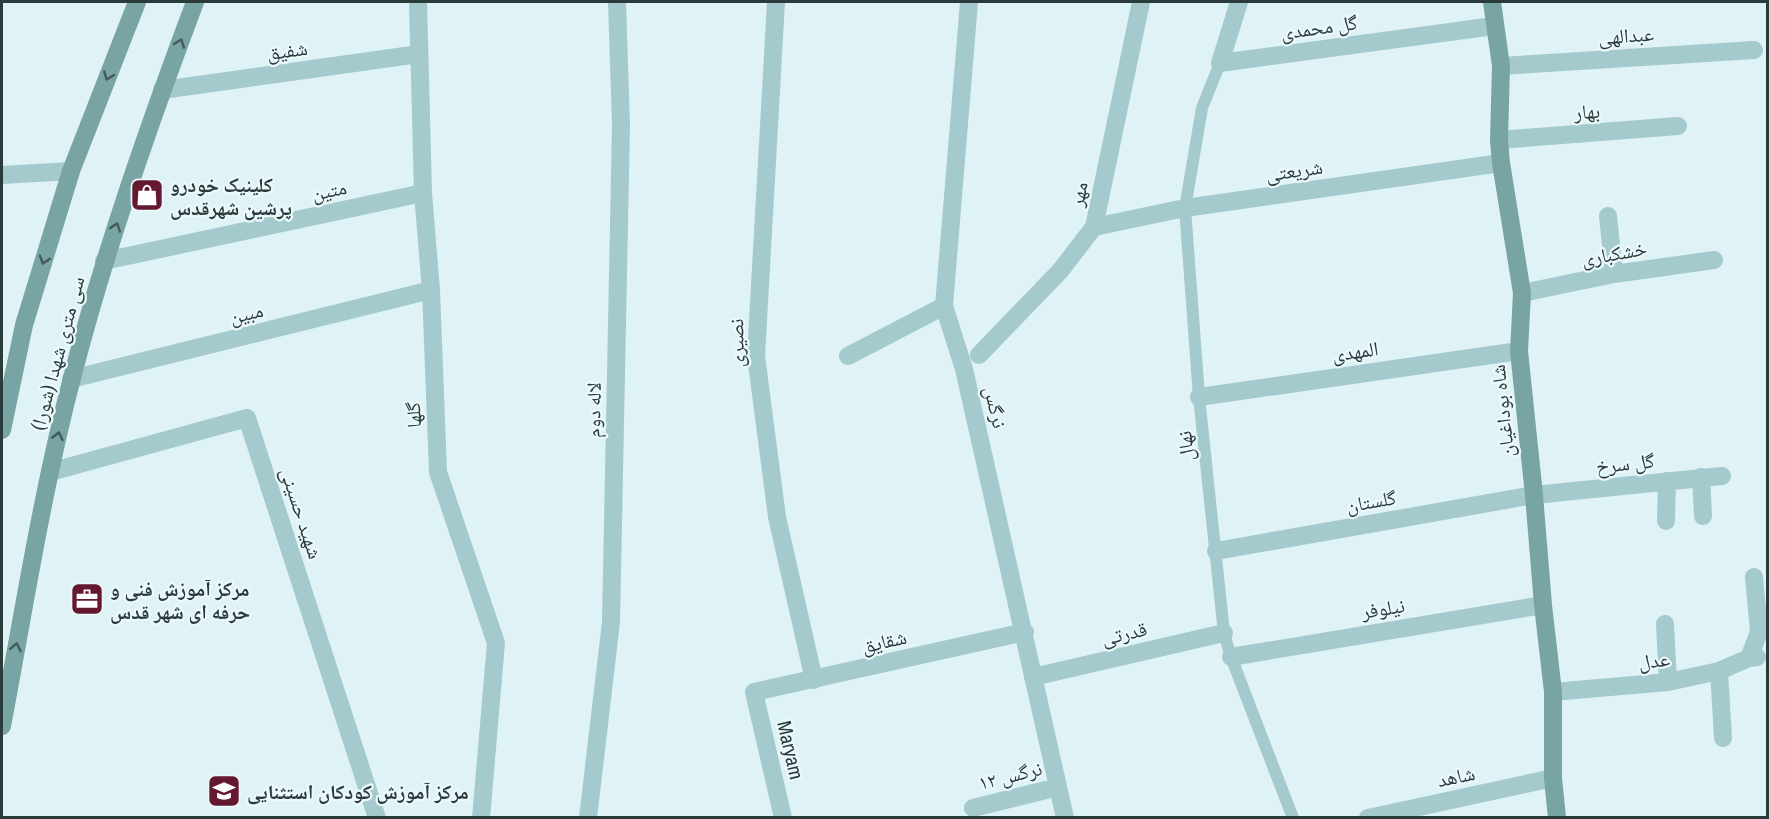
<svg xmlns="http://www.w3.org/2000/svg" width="1769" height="819" font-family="'Archivo Narrow','Noto Naskh Arabic',sans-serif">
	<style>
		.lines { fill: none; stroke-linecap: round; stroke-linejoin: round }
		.lane { stroke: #a5cacd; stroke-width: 12 }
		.street { stroke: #a5cacd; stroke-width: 18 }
		.secondary { stroke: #79a4a4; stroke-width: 18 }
		.oneway { stroke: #415b5a }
		.labels { text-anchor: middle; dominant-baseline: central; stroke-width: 4.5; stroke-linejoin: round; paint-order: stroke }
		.street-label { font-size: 20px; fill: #293c3b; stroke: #ecf9fc }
		.poi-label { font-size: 20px; font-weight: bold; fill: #293c3b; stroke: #ecf9fc; text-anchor: start }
	</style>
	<rect width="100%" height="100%" fill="#dff2f6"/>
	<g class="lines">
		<!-- lane -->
		<path class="lane" d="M 1220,63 L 1202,108 L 1185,208 L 1199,397 L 1224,633 L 1231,657 L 1293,818"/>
		<!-- street -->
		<path class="street" d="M 418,2 L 423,193 L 431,290 L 438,472 L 496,643 L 481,818
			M 776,2 L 756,356 L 777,517 L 814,680
			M 969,2 L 944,306 L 964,369 L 1065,818
			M 1239,2 L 1220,63 L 1494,26
			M 1501,66 L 1754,50
			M 162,90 L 419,54
			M 1499,140 L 1678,126
			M 2,175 L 71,171
			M 1608,216 L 1614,274
			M 1094,227 L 1185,208 L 1501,163
			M 104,261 L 423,193
			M 1522,293 L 1614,274 L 1714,260
			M 979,355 L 1060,271 L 1094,227 L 1141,2
			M 848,356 L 944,306
			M 71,379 L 431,290
			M 1199,397 L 1519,351
			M 50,472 L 247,418 L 377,818
			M 1701,477 L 1703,516
			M 1666,521 L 1667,481
			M 1216,551 L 1534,495 L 1722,476
			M 1665,624 L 1668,682
			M 1231,657 L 1543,605
			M 1749,658 L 1759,632 L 1754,577
			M 1719,671 L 1723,738
			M 1033,677 L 1224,633
			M 1553,692 L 1668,682 L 1719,671 L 1749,658 L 1757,657
			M 973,808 L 1058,787
			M 588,818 L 611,622 L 621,125 L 617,2
			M 783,818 L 754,692 L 1025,632
			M 1368,818 L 1553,778"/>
		<!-- secondary -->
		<path class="secondary" d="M 1492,2 L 1501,66 L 1499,140 L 1501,163 L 1522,293 L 1519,351 L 1534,495 L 1543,605 L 1553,692 L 1553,778 L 1557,818
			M 2,430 L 24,325 L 71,171 L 137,2
			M 2,726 C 24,610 42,492 72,378 C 105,250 149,125 195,2"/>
	</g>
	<!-- one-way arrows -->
	<defs><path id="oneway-chevron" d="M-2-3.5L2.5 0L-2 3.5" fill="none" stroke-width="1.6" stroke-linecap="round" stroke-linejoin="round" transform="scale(1.5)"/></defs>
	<g class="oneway">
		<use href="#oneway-chevron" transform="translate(180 43) rotate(-70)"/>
		<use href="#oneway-chevron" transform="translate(108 76) rotate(111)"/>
		<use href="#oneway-chevron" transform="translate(116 227) rotate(-71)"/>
		<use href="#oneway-chevron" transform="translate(44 260) rotate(107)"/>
		<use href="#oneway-chevron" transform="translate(58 436) rotate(-77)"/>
		<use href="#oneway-chevron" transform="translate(16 647) rotate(-79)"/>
	</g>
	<!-- icons -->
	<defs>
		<symbol id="shop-square" viewBox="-11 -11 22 22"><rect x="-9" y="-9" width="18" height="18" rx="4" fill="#641930" stroke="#ecf9fc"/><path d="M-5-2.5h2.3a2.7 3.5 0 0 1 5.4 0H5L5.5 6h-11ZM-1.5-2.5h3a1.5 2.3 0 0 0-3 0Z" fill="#fff"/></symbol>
		<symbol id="office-square" viewBox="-11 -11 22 22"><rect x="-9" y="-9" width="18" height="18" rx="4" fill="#641930" stroke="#ecf9fc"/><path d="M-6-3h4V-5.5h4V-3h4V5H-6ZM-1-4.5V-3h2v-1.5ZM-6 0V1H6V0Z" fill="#fff"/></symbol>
		<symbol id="school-square" viewBox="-11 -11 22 22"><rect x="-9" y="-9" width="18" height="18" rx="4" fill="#641930" stroke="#ecf9fc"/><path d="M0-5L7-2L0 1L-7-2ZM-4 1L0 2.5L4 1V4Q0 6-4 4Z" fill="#fff"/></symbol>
	</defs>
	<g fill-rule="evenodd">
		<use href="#shop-square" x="128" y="176" width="38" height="38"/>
		<use href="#office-square" x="68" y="580" width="38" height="38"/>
		<use href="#school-square" x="205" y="772" width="38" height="38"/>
	</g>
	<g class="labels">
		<!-- street labels -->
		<g class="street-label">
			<text transform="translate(1319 27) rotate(-8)">گل محمدی</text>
			<text transform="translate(1626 35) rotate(-4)">عبدالهی</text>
			<text transform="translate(287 50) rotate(-8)">شفیق</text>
			<text transform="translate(1587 111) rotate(-4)">بهار</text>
			<text transform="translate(1294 170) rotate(-8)">شریعتی</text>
			<text transform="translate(329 190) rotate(-12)">متین</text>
			<text transform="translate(1078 194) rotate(-78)">مهر</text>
			<text transform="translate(1614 253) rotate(-10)">خشکباری</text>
			<text transform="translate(246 313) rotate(-14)">مبین</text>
			<text transform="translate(736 343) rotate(-91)">نصیری</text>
			<text transform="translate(1355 351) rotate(-8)">المهدی</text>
			<text transform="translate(57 353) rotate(-75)">سی متری شهدا (شورا)</text>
			<text transform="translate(996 407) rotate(77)">نرگس</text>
			<text transform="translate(593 410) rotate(-89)">لاله دوم</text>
			<text transform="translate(1502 411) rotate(-96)">شاه بوداغیان</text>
			<text transform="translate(413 415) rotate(-92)">گلها</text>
			<text transform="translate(1185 446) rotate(-96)">نهال</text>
			<text transform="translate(1625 463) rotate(-6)">گل سرخ</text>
			<text transform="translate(1371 501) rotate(-10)">گلستان</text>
			<text transform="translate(302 513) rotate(72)">شهید حسینی</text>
			<text transform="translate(1383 608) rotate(-9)">نیلوفر</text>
			<text transform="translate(1124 633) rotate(-13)">قدرتی</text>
			<text transform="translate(884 641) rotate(-13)">شقایق</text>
			<text transform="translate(1654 660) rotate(-7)">عدل</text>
			<text transform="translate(791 750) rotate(77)">Maryam</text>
			<text transform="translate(1010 775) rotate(-14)">نرگس ۱۲</text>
			<text transform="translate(1456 776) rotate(-12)">شاهد</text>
		</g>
		<!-- poi labels -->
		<g class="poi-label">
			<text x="170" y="184">کلینیک خودرو<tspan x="170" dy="23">پرشین شهرقدس</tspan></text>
			<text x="110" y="588">مرکز آموزش فنی و<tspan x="110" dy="23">حرفه ای شهر قدس</tspan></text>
			<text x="247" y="791">مرکز آموزش کودکان استثنایی</text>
		</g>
	</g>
	<!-- border -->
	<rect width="1769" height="819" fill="none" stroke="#293c3b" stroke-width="6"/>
</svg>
